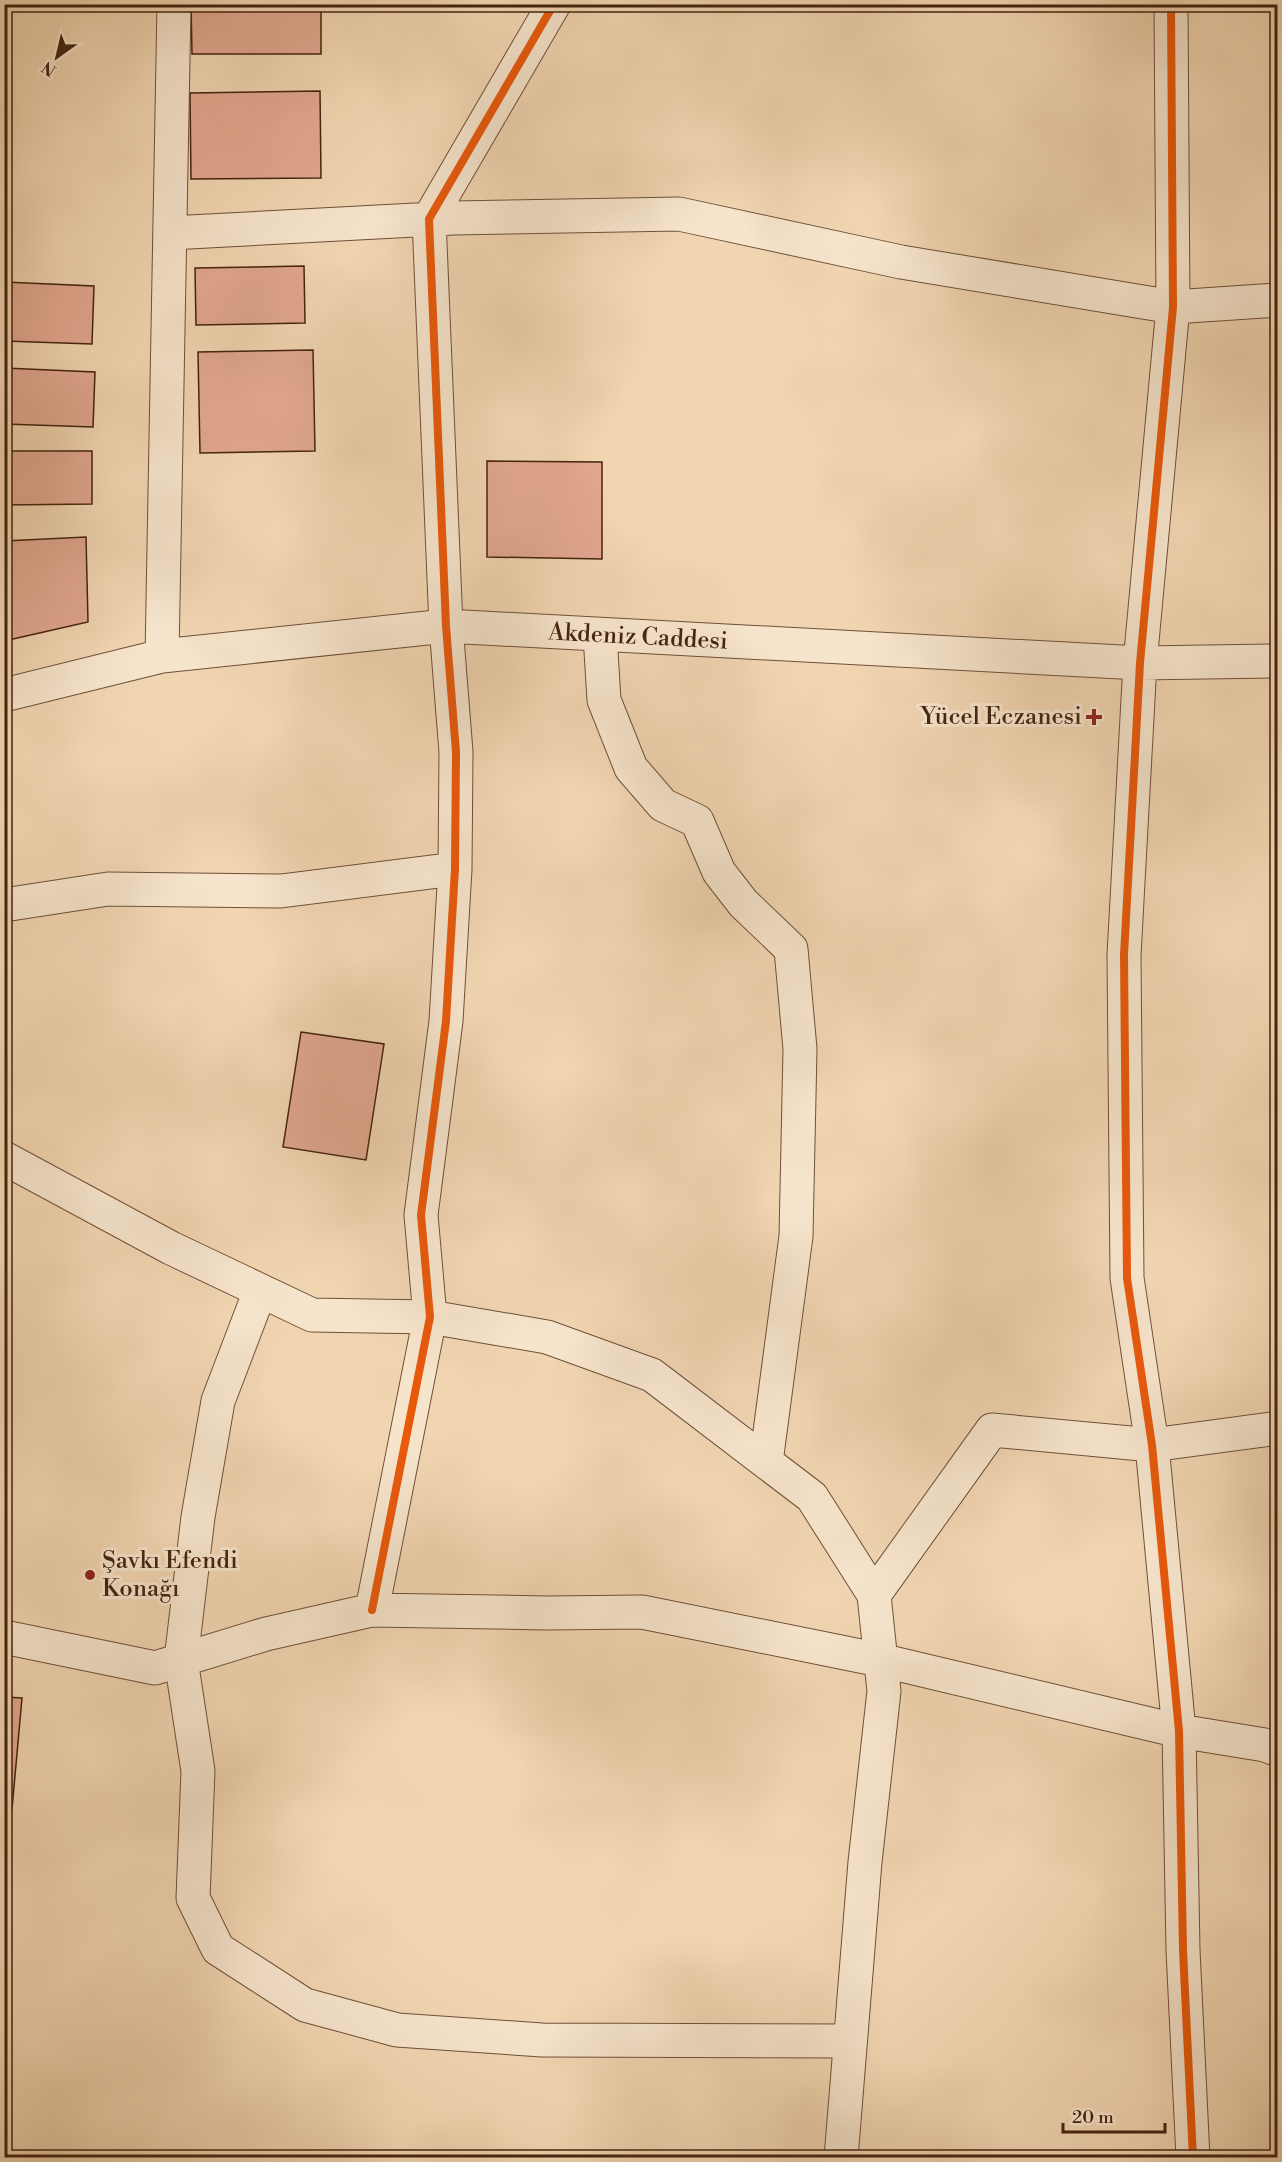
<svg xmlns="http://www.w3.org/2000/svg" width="1282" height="2162" font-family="'Libre Bodoni',serif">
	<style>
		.building { fill: #e1a78f; stroke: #44230f; stroke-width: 1.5 }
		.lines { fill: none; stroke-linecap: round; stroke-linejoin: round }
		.minor-casing { stroke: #6f5038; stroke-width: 35 }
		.minor { stroke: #f6e4cc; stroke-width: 33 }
		.cycleway-casing { stroke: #f6e4cc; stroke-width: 11 }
		.cycleway { stroke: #e8590c; stroke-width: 8 }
		.poi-dot { fill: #8f2418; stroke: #f6e4cc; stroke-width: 2 }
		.labels { text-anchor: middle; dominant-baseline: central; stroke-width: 6; stroke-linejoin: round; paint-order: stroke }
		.street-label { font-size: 24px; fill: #44230f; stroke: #f6e4cc }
		.poi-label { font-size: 24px; fill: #44230f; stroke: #f6e4cc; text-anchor: end }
	</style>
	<rect width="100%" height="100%" fill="#f1d5b1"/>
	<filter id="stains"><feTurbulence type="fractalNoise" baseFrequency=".00333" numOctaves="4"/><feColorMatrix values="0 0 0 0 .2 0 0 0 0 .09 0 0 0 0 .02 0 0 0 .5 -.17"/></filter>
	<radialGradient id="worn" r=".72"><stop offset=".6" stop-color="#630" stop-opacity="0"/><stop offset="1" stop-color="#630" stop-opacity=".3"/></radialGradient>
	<!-- building -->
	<path class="building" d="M 191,4 L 321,4 L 321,54 L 192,54 Z
		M 320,91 L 321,178 L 191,179 L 190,93 Z
		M 304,266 L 305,323 L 196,325 L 195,268 Z
		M 4,282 L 94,286 L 92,344 L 4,341 Z
		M 313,350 L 315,451 L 200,453 L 198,352 Z
		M 4,368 L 95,372 L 93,427 L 4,424 Z
		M 4,451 L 92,451 L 92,504 L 4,505 Z
		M 487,461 L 602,462 L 602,559 L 487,557 Z
		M 86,537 L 88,622 L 4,641 L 4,541 Z
		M 301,1032 L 384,1044 L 366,1160 L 283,1147 Z
		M 4,1697 L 22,1698 L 12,1809 L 4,1808 Z
		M 4,1819 L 7,1820 L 4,1857 Z"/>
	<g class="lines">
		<defs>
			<path id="minor" d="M 1171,4 L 1173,307 L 1140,663 L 1124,955 L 1127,1278 L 1152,1445 L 1179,1731 L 1183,1950 L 1193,2158
				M 170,233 L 453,218 L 679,214 L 901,262 L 1173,307 L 1278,300
				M 600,635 L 604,700 L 631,768 L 663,805 L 697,821 L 719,872 L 743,903 L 791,949 L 800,1049 L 796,1236 L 766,1462
				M 162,656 L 174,4
				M 4,695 L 162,656 L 446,626 L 1140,663 L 1278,661
				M 4,905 L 108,889 L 281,891 L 455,869
				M 4,1158 L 171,1248 L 312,1315 L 430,1317 L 547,1337 L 652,1375 L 812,1497 L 874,1595 L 884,1691 L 865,1862 L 841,2158
				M 260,1291 L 218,1401 L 198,1517 L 181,1660 L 198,1771 L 193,1898 L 218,1949 L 305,2005 L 397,2030 L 542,2040 L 850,2041
				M 874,1595 L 992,1430 L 1152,1445 L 1278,1428
				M 372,1610 L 430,1317 L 421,1215 L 446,1021 L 455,869 L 456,752 L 446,626 L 429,219 L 554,4
				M 4,1637 L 155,1668 L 266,1634 L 372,1610 L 547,1613 L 642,1612 L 880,1660 L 1179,1731 L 1265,1745 L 1278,1750"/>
		</defs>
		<!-- minor casing -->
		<use href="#minor" class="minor-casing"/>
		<!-- minor -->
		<use href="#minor" class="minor"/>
		<defs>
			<path id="cycleway" d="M 1171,4 L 1173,307 L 1140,663 L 1124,955 L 1127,1278 L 1152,1445 L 1179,1731 L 1183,1950 L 1193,2158
				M 372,1610 L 430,1317 L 421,1215 L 446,1021 L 455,869 L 456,752 L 446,626 L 429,219 L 554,4"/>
		</defs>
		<!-- cycleway casing -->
		<use href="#cycleway" class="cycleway-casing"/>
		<!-- cycleway -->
		<use href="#cycleway" class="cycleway"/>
	</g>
	<!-- markers -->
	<g class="poi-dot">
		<path d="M1091 708h6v6h6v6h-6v6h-6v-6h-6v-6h6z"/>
		<circle cx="90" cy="1575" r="6"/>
	</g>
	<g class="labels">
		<!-- street labels -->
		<g class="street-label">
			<text transform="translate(638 637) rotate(3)">Akdeniz Caddesi</text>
		</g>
		<!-- poi labels -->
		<g class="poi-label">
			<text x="1082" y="717">Yücel Eczanesi</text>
			<text x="102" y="1561" text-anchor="start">Şavkı Efendi<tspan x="102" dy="28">Konağı</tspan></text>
		</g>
	</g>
	<!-- margin -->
	<rect width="1282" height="2162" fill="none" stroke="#f1d5b1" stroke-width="24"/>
	<rect x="6" y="6" width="1270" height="2150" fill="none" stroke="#44230f" stroke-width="3"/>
	<rect x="12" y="12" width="1258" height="2138" fill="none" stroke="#44230f" stroke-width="1.5"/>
	<!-- north arrow -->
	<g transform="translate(57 57) rotate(214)" stroke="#f6e4cc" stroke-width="4.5" paint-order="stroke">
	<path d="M0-4.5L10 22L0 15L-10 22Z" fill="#44230f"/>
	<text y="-9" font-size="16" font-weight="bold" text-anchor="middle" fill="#44230f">N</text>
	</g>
	<!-- scale -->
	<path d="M1063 2123v9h102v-9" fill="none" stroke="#44230f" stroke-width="3"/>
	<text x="1072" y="2123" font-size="18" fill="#44230f" stroke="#f6e4cc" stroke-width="4.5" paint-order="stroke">20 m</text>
	<rect width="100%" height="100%" filter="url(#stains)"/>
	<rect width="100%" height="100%" fill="url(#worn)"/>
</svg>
